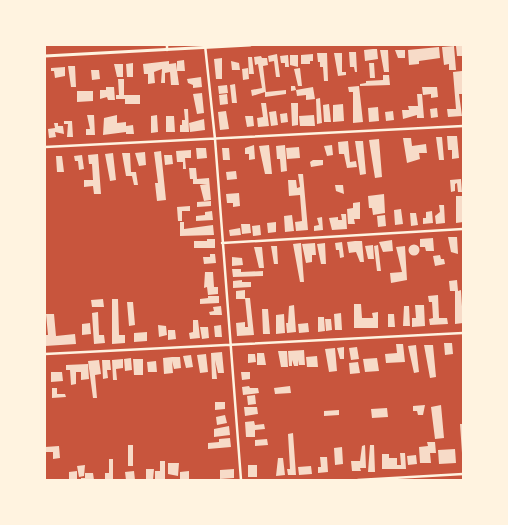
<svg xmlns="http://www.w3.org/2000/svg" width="508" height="525" font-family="'PT Sans Narrow',sans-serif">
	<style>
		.building { fill: #f7dbc8 }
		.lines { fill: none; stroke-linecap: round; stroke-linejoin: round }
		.minor { stroke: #fff3e0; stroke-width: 2.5 }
		.tertiary { stroke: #fff3e0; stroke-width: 3 }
	</style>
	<rect width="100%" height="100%" fill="#c8553d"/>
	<!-- building -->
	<path class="building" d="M 454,46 L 456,70 L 449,70 L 449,64 L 444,65 L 442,47 Z
		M 456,46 L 463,46 L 463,56 L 457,56 Z
		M 439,47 L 440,58 L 419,61 L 419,64 L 409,65 L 408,50 Z
		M 373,49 L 377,49 L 378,59 L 365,61 L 364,50 Z
		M 380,50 L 388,50 L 389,72 L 384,72 Z
		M 395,50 L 405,50 L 405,58 L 398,58 Z
		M 349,52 L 356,52 L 357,72 L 355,72 L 354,67 L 350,67 Z
		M 317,53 L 327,53 L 328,81 L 324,81 L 323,67 L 320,67 L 320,62 L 318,62 Z
		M 334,53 L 342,53 L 342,72 L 346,72 L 346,75 L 338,76 Z
		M 277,54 L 280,77 L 276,77 L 274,61 L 269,62 L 268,56 Z
		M 313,54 L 313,61 L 310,61 L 310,64 L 301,64 L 301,55 Z
		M 288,55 L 289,67 L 285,67 L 285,63 L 281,63 L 280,56 Z
		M 290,55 L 298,55 L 298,67 L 290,65 Z
		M 261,56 L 262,58 L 267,58 L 268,65 L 263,66 L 266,92 L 286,90 L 286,94 L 265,97 L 265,92 L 252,96 L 251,90 L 262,88 L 258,64 L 255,65 L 254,57 Z
		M 248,57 L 252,57 L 254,74 L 249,74 Z
		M 222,58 L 222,79 L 216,79 L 214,59 Z
		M 184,60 L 185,71 L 177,71 L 177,61 Z
		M 169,61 L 169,64 L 176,63 L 179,85 L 171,85 L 170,72 L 165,73 L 165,83 L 161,83 L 162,69 L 154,72 L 155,83 L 148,84 L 148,74 L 144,74 L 143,64 Z
		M 231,61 L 239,63 L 240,70 L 232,70 Z
		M 133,63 L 133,77 L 127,77 L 126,64 Z
		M 369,63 L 374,63 L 375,78 L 370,78 Z
		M 114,64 L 123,64 L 123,77 L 117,77 Z
		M 68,66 L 75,66 L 76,87 L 71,87 Z
		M 65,67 L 65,76 L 55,78 L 54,71 L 51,71 L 51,68 Z
		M 248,68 L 249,79 L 243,80 L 242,69 Z
		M 300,68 L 302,86 L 298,86 L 294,69 Z
		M 91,70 L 99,70 L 100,79 L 92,80 Z
		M 462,71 L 463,94 L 459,94 L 462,116 L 448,117 L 447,109 L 456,109 L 453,72 Z
		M 383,75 L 389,75 L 390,85 L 360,86 L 360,84 L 366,83 L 366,81 L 383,80 Z
		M 201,77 L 202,87 L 193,88 L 193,85 L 188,83 L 187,79 Z
		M 118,79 L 124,79 L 124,95 L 140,95 L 140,104 L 125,104 L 125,99 L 116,99 L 116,95 L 119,95 Z
		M 235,84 L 237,103 L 232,103 L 230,85 Z
		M 227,85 L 228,93 L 219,94 L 218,86 Z
		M 291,86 L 295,86 L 296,90 L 313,87 L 315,99 L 306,100 L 306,95 L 297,96 L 296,90 L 291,91 Z
		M 359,86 L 363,122 L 353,123 L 353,92 L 349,92 L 348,87 Z
		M 106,87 L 114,87 L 115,100 L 108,100 L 107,97 L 100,99 L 100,90 L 106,90 Z
		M 422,87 L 437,87 L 438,97 L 431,98 L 431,94 L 423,95 Z
		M 77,91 L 93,91 L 93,101 L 77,102 Z
		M 202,93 L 204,113 L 197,114 L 193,94 Z
		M 227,94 L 228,104 L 220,105 L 219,95 Z
		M 417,94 L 422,94 L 424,118 L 417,118 L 417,115 L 403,119 L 402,110 L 409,110 L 408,106 L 418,106 Z
		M 320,98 L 322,123 L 317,124 L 316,99 Z
		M 261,103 L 266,103 L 269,126 L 258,127 L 257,118 L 263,117 Z
		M 291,103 L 298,103 L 298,125 L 292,126 Z
		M 329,104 L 331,122 L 324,122 L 323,105 Z
		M 343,104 L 344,121 L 333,122 L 333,105 Z
		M 378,107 L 379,121 L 369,122 L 368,108 Z
		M 437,108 L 438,117 L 431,118 L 430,109 Z
		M 184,109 L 188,109 L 189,132 L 180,132 L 180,125 L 182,125 L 182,120 L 185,120 Z
		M 226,111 L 229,129 L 220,130 L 218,112 Z
		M 276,111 L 278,125 L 271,126 L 269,112 Z
		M 393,111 L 394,120 L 386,121 L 385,112 Z
		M 287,113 L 288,122 L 281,123 L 280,114 Z
		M 87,115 L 94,115 L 95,135 L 86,135 L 86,129 L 90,129 Z
		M 117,115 L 117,123 L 126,122 L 126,126 L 133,125 L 134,134 L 126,134 L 126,132 L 103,135 L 104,118 Z
		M 157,115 L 158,132 L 151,133 L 151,116 Z
		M 314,115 L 315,126 L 300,126 L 299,116 Z
		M 166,116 L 174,116 L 175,132 L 166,132 Z
		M 245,116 L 253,116 L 254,126 L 247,127 Z
		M 204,119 L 205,130 L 190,132 L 189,123 Z
		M 64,121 L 72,121 L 73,137 L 67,137 L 68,124 L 64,124 Z
		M 54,123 L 58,123 L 58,126 L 63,126 L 64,134 L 55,132 L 56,137 L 49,138 L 48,129 L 55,128 Z
		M 447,136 L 457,136 L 459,158 L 452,159 L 452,150 L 448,150 Z
		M 436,137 L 442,137 L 444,160 L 439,160 Z
		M 403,138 L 411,138 L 412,146 L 426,144 L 427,153 L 419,153 L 420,159 L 407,163 Z
		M 379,139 L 382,177 L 375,178 L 369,140 Z
		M 348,141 L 350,162 L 356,161 L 357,167 L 347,168 L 344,154 L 339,154 L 338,142 Z
		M 355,141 L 363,141 L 366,174 L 360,175 Z
		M 254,145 L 255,159 L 249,160 L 249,154 L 245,154 L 245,148 Z
		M 269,145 L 272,174 L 265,174 L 259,146 Z
		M 285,145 L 287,171 L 281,172 L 280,159 L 277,159 L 276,146 Z
		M 332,145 L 333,155 L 327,156 L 324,146 Z
		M 299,147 L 300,158 L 287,159 L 286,148 Z
		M 196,148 L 206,148 L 207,158 L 197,159 Z
		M 222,148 L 229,148 L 230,160 L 223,160 Z
		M 191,150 L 191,158 L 185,158 L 186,169 L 183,169 L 183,162 L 177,162 L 176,151 Z
		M 161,151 L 166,200 L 157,201 L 155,183 L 158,183 L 154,152 Z
		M 145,152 L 146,165 L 139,166 L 135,153 Z
		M 113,153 L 116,180 L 110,181 L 105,154 Z
		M 122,153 L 130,153 L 131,172 L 136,172 L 138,185 L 134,185 L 132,176 L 126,176 Z
		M 98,154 L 101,194 L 94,194 L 93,186 L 84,187 L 84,180 L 93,180 L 92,164 L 89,164 L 88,155 Z
		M 82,155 L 84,169 L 79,170 L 78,161 L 75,161 L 74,156 Z
		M 164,155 L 172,155 L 173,164 L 165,165 Z
		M 56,156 L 62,156 L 64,172 L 57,172 Z
		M 313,160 L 323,160 L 323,165 L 311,167 L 310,162 Z
		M 189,168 L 196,168 L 197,179 L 209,178 L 211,200 L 204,201 L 200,185 L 207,184 L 193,184 L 193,179 L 190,179 Z
		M 236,171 L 237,179 L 227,180 L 226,172 Z
		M 298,174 L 303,174 L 308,230 L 296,231 L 295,222 L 302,221 L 300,195 L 289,196 L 288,180 L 296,180 L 297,188 L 300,187 Z
		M 461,179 L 462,192 L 458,192 L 457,183 L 455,184 L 455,191 L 451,192 L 450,180 Z
		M 335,185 L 343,185 L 344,194 L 336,191 Z
		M 239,193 L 240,206 L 233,207 L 233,203 L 227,203 L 226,194 Z
		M 384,194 L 385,213 L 373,215 L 372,208 L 369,208 L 368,196 Z
		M 456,196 L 462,196 L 463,222 L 456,223 Z
		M 211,201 L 211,206 L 197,207 L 197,202 Z
		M 360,202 L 360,219 L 354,219 L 355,224 L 348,224 L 347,209 L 353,208 L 353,203 Z
		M 439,205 L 444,205 L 445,223 L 436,224 L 435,216 L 440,212 Z
		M 190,206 L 190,211 L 182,211 L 182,221 L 178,221 L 177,207 Z
		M 401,209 L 403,224 L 395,225 L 394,210 Z
		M 212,211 L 213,220 L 196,221 L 196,216 L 205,215 L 205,212 Z
		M 432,211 L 433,223 L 423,224 L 423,218 L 426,218 L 426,212 Z
		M 410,213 L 416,213 L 418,225 L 411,226 Z
		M 341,214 L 346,214 L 347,229 L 332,230 L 329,218 L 338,217 L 338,220 L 342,220 Z
		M 292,215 L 294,231 L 285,232 L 284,216 Z
		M 385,215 L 386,226 L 378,227 L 377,216 Z
		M 322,217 L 323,230 L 314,231 L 314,226 L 319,225 L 317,218 Z
		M 180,222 L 184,222 L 184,229 L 213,225 L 214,235 L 180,236 Z
		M 276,222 L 276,232 L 268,233 L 267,223 Z
		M 241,224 L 250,224 L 251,233 L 242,234 Z
		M 260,225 L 261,235 L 253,236 L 252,226 Z
		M 240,228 L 241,235 L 230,236 L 229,230 Z
		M 448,237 L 457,237 L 458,254 L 451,252 Z
		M 433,238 L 434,251 L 426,251 L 425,247 L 420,247 L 420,239 Z
		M 207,239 L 215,239 L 215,248 L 194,248 L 194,241 L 207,241 Z
		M 392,240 L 393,251 L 383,252 L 379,242 Z
		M 355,241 L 362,241 L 364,262 L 360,262 L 356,252 L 349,253 L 347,242 Z
		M 342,242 L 344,257 L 340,258 L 339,250 L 336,250 L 335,243 Z
		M 301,243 L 304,282 L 300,282 L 293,244 Z
		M 315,243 L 316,255 L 312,255 L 312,262 L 306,263 L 302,244 Z
		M 325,243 L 326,264 L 321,264 L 317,244 Z
		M408.5 250a5.5 5.5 0 1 1 11 0a5.5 5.5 0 1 1-11 0Z
		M 373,245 L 374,259 L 368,259 L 365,246 Z
		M 378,245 L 381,271 L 377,271 L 374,246 Z
		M 271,246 L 277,246 L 278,264 L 274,264 Z
		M 405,246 L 407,280 L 391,283 L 390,273 L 402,272 L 396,247 Z
		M 254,247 L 262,247 L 264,268 L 259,268 Z
		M 210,254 L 215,254 L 216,263 L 204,264 L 203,257 L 210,257 Z
		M 440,255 L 441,259 L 444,259 L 445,264 L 435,266 L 433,256 Z
		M 232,257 L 242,258 L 243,265 L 232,266 Z
		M 232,269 L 241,269 L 241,272 L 263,271 L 263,276 L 233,277 Z
		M 205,272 L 213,272 L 214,287 L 218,287 L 218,294 L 208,295 L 207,287 L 204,288 Z
		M 242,280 L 242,282 L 251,282 L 251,287 L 233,288 L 233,281 Z
		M 457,280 L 458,291 L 461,290 L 463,323 L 455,324 L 455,291 L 450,291 L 449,281 Z
		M 245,290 L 245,299 L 236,299 L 236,291 Z
		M 438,295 L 439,318 L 447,318 L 448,324 L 430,325 L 429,319 L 433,318 L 432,302 L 429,302 L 428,296 Z
		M 208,296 L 219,296 L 219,303 L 200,304 L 200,299 L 208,298 Z
		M 245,298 L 250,298 L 254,335 L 237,336 L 236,323 L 245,322 L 245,327 L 248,327 Z
		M 103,299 L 104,307 L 92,307 L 91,300 Z
		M 112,299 L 118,299 L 119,335 L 125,335 L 125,343 L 112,344 Z
		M 127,302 L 133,302 L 135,325 L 129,326 Z
		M 354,304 L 361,304 L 362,318 L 373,318 L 372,313 L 378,312 L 378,328 L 354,328 Z
		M 294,305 L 296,332 L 287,333 L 286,323 L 288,323 L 289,306 Z
		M 415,305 L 424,305 L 425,326 L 412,327 L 412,318 L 416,318 Z
		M 221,306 L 222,315 L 210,315 L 209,312 L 214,311 L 213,307 Z
		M 404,306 L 409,306 L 410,326 L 403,326 Z
		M 262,309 L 268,309 L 270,334 L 263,334 Z
		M 98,312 L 99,335 L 104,335 L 105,343 L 94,344 L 92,313 Z
		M 341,313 L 342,330 L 335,330 L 334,314 Z
		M 46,314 L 54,314 L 56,336 L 75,334 L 76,344 L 45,346 L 45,335 L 48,335 Z
		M 284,314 L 285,333 L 276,334 L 276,315 Z
		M 388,314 L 394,314 L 395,327 L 388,327 Z
		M 318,317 L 324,317 L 325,331 L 318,332 Z
		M 325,319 L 331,319 L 332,330 L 326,331 Z
		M 193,320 L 198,320 L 200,338 L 190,339 L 189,333 L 193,332 Z
		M 90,323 L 91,334 L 82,335 L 82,324 Z
		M 308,323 L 309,332 L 299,333 L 298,324 Z
		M 158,325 L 166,326 L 167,335 L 159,337 Z
		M 221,325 L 222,337 L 215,337 L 214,326 Z
		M 200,327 L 208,327 L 209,338 L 202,339 Z
		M 168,330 L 175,330 L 176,339 L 168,340 Z
		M 147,332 L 147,341 L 134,342 L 134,333 Z
		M 444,343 L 452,343 L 453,354 L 445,355 Z
		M 396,344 L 403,344 L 405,362 L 386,363 L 385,354 L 397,353 Z
		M 416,345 L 419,372 L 414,373 L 408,346 Z
		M 424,345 L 433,345 L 436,377 L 430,378 Z
		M 344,347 L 344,359 L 340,359 L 337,348 Z
		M 357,347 L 359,359 L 351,360 L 349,348 Z
		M 335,348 L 337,371 L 329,372 L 325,349 Z
		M 304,350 L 305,365 L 299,365 L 299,360 L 298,366 L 294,366 L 292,360 L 292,366 L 289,366 L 288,351 Z
		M 278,351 L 287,351 L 288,367 L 281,367 Z
		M 222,352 L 224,373 L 218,373 L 215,360 L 217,379 L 212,379 L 211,353 Z
		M 257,353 L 264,353 L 266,365 L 257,365 Z
		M 206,354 L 208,372 L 200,373 L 197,355 Z
		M 248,354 L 255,354 L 256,362 L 248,363 Z
		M 191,355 L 193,367 L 186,368 L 183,356 Z
		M 317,356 L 318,367 L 307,367 L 306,357 Z
		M 172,357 L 180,357 L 181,368 L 174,369 L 172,361 L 173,373 L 164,374 L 163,358 Z
		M 131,358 L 132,370 L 125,371 L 124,359 Z
		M 377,358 L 379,371 L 365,372 L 363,359 Z
		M 123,359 L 123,368 L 116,369 L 117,380 L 113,380 L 112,360 Z
		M 133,359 L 143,359 L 143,375 L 134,375 Z
		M 99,360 L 101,374 L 95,375 L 97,398 L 93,398 L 88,361 Z
		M 102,360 L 110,360 L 111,370 L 107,370 L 108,378 L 103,379 Z
		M 156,361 L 157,372 L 148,372 L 147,362 Z
		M 358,362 L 360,373 L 350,374 L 349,363 Z
		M 88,364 L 89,379 L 81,380 L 81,372 L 76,372 L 76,384 L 71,385 L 70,370 L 66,370 L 66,365 Z
		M 51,372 L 62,372 L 63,381 L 51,382 Z
		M 241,372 L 250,372 L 250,379 L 242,380 Z
		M 249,386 L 250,388 L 258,388 L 259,393 L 243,395 L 242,387 Z
		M 290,386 L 291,393 L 275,394 L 274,388 Z
		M 52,388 L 57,388 L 57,394 L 65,394 L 66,397 L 52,398 Z
		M 255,395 L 256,404 L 248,405 L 247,396 Z
		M 215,402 L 225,402 L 225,409 L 215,410 Z
		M 425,405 L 423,415 L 418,415 L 417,411 L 413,411 L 413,406 Z
		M 441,405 L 444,438 L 435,439 L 431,407 Z
		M 244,407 L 257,407 L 258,414 L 245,416 Z
		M 387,408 L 388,417 L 372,418 L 371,409 Z
		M 339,410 L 339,415 L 324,416 L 324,411 Z
		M 225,415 L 227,423 L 217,425 L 216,417 Z
		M 254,421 L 255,425 L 264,424 L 265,429 L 255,430 L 255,437 L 246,437 L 245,422 Z
		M 460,424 L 463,424 L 463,453 L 462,453 Z
		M 229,426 L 230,435 L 214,437 L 214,429 Z
		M 293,433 L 296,475 L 288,475 L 287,469 L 290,469 L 288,434 Z
		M 230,438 L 231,447 L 208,449 L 208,443 L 219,442 L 219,439 Z
		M 267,439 L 268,445 L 255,446 L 255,440 Z
		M 427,442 L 435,442 L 436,453 L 430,453 L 431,463 L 420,463 L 419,447 L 428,446 Z
		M 128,445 L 133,445 L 133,466 L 128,466 Z
		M 365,445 L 366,468 L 360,468 L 361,471 L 352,471 L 351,461 L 360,461 L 362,446 Z
		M 370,445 L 374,445 L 375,472 L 368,472 Z
		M 59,446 L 60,458 L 53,459 L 53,452 L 45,452 L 45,447 Z
		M 342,447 L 343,464 L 335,465 L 334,448 Z
		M 455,449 L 456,463 L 439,464 L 438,450 Z
		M 400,453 L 405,453 L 406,469 L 382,469 L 382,454 L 389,454 L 389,458 L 397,458 L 397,465 L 401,465 Z
		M 416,455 L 417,464 L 408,465 L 407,456 Z
		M 320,457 L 327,457 L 328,472 L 318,473 L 318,467 L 321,467 Z
		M 278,458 L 283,458 L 285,475 L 276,476 Z
		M 109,459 L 113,459 L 113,480 L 105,480 L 105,473 L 109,473 Z
		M 160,461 L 165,461 L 165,480 L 155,480 L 155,471 L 160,471 Z
		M 168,463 L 179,463 L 178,476 L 168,474 Z
		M 85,465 L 84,476 L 79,477 L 77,466 Z
		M 248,465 L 257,465 L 257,477 L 248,477 Z
		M 311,466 L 312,474 L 299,475 L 298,467 Z
		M 146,469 L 154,469 L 153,480 L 146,480 Z
		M 234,469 L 234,478 L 220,479 L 220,470 Z
		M 77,471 L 77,480 L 69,480 L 69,472 Z
		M 134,471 L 135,480 L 126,480 L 125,472 Z
		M 189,471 L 189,479 L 180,479 L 180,472 Z
		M 85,473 L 93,473 L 94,480 L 81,480 L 81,478 L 85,478 Z"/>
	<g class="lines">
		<!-- minor -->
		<path class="minor" d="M 167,45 L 167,50
			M 205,45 L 215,139 L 241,480
			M 45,147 L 463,126
			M 222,243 L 463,229
			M 45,354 L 463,333
			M 358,480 L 463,474"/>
		<!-- tertiary -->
		<path class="tertiary" d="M 45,56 L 250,45"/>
	</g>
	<!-- border -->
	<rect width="508" height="525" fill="none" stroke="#fff3e0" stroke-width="92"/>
</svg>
